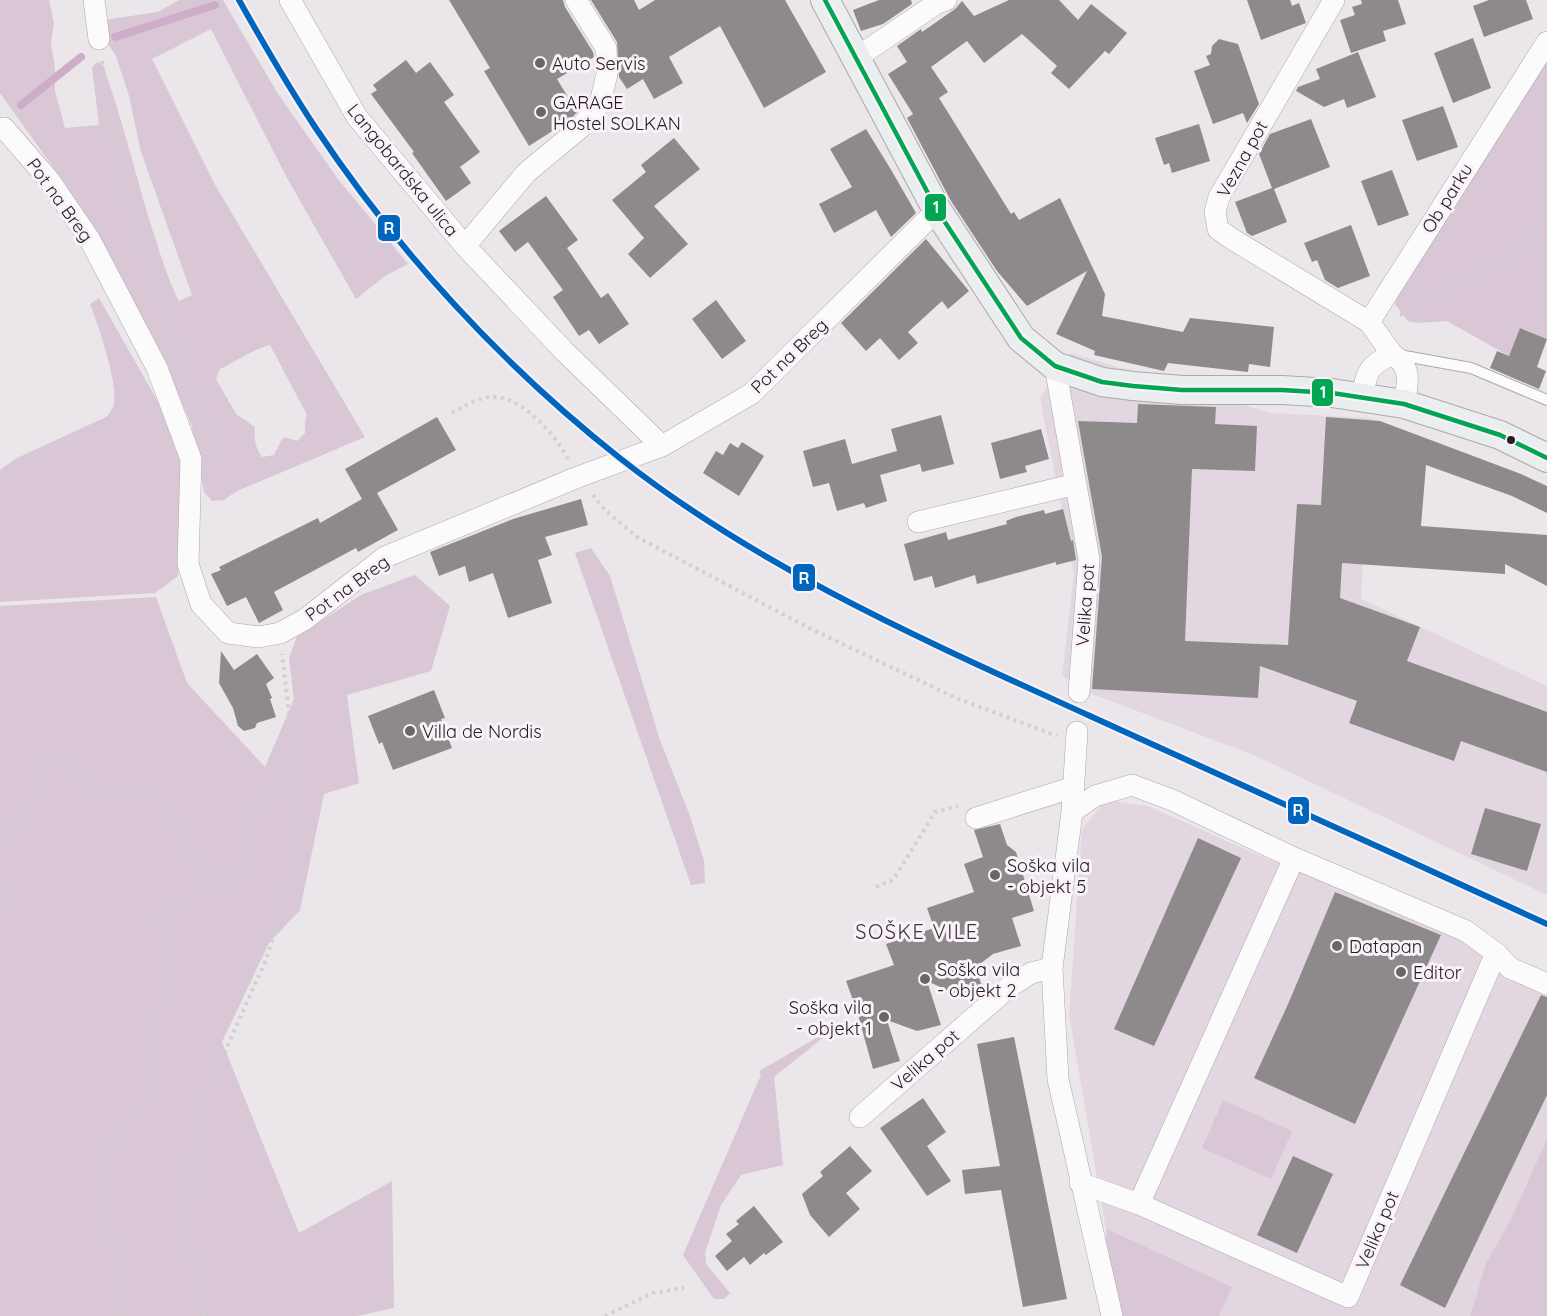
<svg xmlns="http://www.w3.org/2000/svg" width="1547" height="1316" font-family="Quicksand,sans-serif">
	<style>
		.built { fill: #e2d7e0 }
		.green { fill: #d9c7d6; fill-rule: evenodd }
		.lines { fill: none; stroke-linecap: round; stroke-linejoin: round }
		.stream { stroke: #cdadc8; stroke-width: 8 }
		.building { fill: #8e8a8c }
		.service-casing { stroke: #aca8ab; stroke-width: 12 }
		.minor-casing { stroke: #aca8ab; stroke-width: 22 }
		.secondary-casing { stroke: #aca8ab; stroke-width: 30 }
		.path { stroke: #d1cfd0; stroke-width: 4; stroke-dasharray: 3 4.5; stroke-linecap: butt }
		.service { stroke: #fcfbfc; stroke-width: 10 }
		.minor { stroke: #fcfbfc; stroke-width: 21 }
		.secondary { stroke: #eaeeef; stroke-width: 28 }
		.bus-1-casing { stroke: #faf1f9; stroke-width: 9 }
		.bus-1 { stroke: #00a651; stroke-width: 4.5 }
		.rail-1-casing { stroke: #faf1f9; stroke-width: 10 }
		.rail-1 { stroke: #0065bd; stroke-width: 6 }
		.poi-dot { fill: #696568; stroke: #faf1f9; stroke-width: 2 }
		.bus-dot { fill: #232022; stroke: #faf1f9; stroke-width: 2 }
		.labels { text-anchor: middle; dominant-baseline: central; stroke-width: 6; stroke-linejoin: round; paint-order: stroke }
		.poi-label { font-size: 18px; fill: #232022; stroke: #faf1f9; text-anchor: start }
		.street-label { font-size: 18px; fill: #232022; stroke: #faf1f9 }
		.neighbourhood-label { font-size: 20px; letter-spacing: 1.5px; fill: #3c353b; stroke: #faf1f9 }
		.line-badge { stroke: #faf1f9; stroke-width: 2 }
		.badge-label { font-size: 16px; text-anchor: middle; font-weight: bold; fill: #fff }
	</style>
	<rect width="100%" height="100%" fill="#ebe6ea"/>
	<!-- built -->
	<path class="built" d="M 1071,353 L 1270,413 L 1372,418 L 1361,599 L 1547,686 L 1547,895 L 1256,756 L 1087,692 L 1062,676 L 1074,573 L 1040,398 Z
		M 1106,800 L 1148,806 L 1258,855 L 1462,936 L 1508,977 L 1547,996 L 1547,1139 L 1509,1223 L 1486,1263 L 1470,1316 L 1121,1316 L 1069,1015 L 1082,829 Z"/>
	<!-- green -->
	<path class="green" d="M 0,0 L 49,0 L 54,23 L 51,43 L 55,69 L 55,91 L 65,128 L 99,125 L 92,67 L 97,62 L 103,65 C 121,116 134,168 149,219 C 158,246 166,276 179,301 L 192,295 L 141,152 L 129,96 L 116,56 L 109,45 L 104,20 L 158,12 L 179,0 L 223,0 L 278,94 L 338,179 L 408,264 L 385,276 L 356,299 L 287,178 L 211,29 L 152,59 L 215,185 L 365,437 L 235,492 L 224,500 L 212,501 L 204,492 L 192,427 L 177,391 L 122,279 L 66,185 L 0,93 ZM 270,345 L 307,415 L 305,421 L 305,433 L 297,441 L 285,437 L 281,441 L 274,455 L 262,457 C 255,447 254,439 255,427 L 236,414 L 216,379 L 220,369 C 238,361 251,350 270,345 Z
		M 1547,54 L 1547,339 L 1521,328 L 1509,356 L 1447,321 L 1418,323 L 1408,321 L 1395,304 L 1403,283 Z
		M 99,298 L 174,430 L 187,479 L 179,529 L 178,576 L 155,593 L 0,602 L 0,470 L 15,459 L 108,416 C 109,413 113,408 114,404 C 118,382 98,325 90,304 Z
		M 591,548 L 610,576 L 660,740 L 690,816 L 704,861 L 705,883 L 691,885 L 575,553 Z
		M 415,575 L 450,606 L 431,671 L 347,695 L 359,783 L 324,794 L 300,910 L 269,943 L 222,1042 L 299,1233 L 392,1181 L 394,1308 L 357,1316 L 0,1316 L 0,606 L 156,597 L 187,683 L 265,767 L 294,699 L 289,658 L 297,636 L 363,594 Z
		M 839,1025 L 774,1077 L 783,1165 L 741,1175 L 721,1205 L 705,1253 L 706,1264 L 730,1293 L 724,1299 L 714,1299 L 683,1255 L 761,1075 L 759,1071 Z
		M 1223,1100 L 1292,1131 L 1271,1179 L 1202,1148 Z
		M 1547,1139 L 1547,1316 L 1470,1316 L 1486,1263 L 1509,1223 Z
		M 1107,1229 L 1232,1287 L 1219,1316 L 1120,1316 L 1105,1247 Z"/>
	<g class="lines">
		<!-- stream -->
		<path class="stream" d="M 115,37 L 215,5
			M 21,105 L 81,57"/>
	</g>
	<!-- building -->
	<path class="building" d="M 449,0 L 563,0 L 565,7 L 593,52 L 594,57 L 557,79 L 577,112 L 571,119 L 529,146 L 484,71 L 490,68 Z
		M 591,0 L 634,0 L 639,10 L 655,0 L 785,0 L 826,72 L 764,108 L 720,26 L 669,57 L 683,83 L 654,99 L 643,79 L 627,89 L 619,77 L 617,42 Z
		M 879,0 L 911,0 L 912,4 L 883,24 L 861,31 L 853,10 Z
		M 1009,0 L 1059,0 L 1078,20 L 1091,4 L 1127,33 L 1109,54 L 1105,51 L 1069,89 L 1051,73 L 1057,66 L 1022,34 L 984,63 L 967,41 L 931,67 L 948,92 L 939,98 L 1011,214 L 1014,212 L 1019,220 L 1060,198 L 1105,294 L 1102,316 L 1183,332 L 1190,318 L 1274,327 L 1270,367 L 1249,364 L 1248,372 L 1168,363 L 1164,371 L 1094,355 L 1095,351 L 1056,334 L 1087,271 L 1027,306 L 997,271 L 951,201 L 907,118 L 913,114 L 888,74 L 907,62 L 897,46 L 921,29 L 922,32 L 955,9 L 962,1 L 974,16 Z
		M 1247,0 L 1290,0 L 1292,6 L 1299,3 L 1306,23 L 1261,40 Z
		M 1361,0 L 1398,0 L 1406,24 L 1383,31 L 1386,41 L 1351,53 L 1340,20 L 1355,15 L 1352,7 L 1362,4 Z
		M 1489,0 L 1526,0 L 1533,19 L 1484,37 L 1473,6 Z
		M 1473,38 L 1491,88 L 1453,103 L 1434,53 Z
		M 1219,39 L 1238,44 L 1259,104 L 1247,123 L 1243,113 L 1213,124 L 1194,71 L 1210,65 L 1206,56 L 1211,54 L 1212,46 Z
		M 1358,52 L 1376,97 L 1347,108 L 1344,99 L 1324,107 L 1296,91 L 1298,87 L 1320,79 L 1316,69 Z
		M 406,60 L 416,73 L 430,62 L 454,95 L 444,102 L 480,152 L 460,167 L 471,183 L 446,201 L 412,153 L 414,152 L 371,94 L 377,90 L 373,85 Z
		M 1443,106 L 1458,147 L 1417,161 L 1402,120 Z
		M 1311,119 L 1330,167 L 1274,189 L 1287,222 L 1252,236 L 1247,233 L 1235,202 L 1272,188 L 1259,154 L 1270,134 Z
		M 1199,124 L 1210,161 L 1172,173 L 1169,163 L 1164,165 L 1155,138 Z
		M 866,129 L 890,168 L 916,213 L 891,237 L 876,210 L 834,233 L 819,204 L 852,187 L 830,149 Z
		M 674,138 L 700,169 L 654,206 L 688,244 L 650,278 L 628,254 L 644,238 L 612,200 L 646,172 L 641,165 Z
		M 1392,170 L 1409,215 L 1378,226 L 1361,181 Z
		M 546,196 L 578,240 L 567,248 L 601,298 L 608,293 L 629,324 L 599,344 L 589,330 L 579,336 L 553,297 L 563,290 L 528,242 L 515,252 L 499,231 Z
		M 1351,225 L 1370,276 L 1338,288 L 1325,280 L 1317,260 L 1312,262 L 1304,243 Z
		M 926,239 L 969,291 L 948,309 L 942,301 L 908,332 L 918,343 L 899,360 L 880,338 L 866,351 L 841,323 Z
		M 716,300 L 746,341 L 722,359 L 692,319 Z
		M 1520,328 L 1547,339 L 1537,367 L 1546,371 L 1539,389 L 1490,368 L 1497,351 L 1509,356 Z
		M 1138,404 L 1216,407 L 1215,424 L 1257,426 L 1255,471 L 1192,469 L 1185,641 L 1288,645 L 1297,504 L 1321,505 L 1326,417 L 1380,421 L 1521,474 L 1547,486 L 1547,513 L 1512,496 L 1426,465 L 1421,526 L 1547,535 L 1547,586 L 1505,564 L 1505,574 L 1342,563 L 1340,598 L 1420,627 L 1407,661 L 1547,712 L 1547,772 L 1461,741 L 1454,761 L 1349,723 L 1357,701 L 1260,666 L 1258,698 L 1092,689 L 1102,557 L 1078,421 L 1137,423 Z
		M 941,415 L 954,464 L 922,472 L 920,464 L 880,475 L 887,501 L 866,508 L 864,503 L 837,511 L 829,483 L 813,487 L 803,451 L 845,439 L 852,464 L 897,451 L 891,429 Z
		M 437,417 L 456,450 L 377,493 L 398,530 L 358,552 L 356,548 L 274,592 L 283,610 L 259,623 L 246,597 L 227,606 L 211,574 L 221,570 L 219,567 L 318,518 L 320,523 L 362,499 L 345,469 Z
		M 1041,429 L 1049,459 L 1025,466 L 1027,472 L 1000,479 L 991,443 Z
		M 742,442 L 764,456 L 739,496 L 703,473 L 716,451 L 723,455 L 730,443 L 738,448 Z
		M 581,499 L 588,525 L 545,537 L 552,555 L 538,560 L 552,603 L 508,618 L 493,573 L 469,582 L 465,566 L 439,576 L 430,552 L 513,519 Z
		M 1063,509 L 1071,541 L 1073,540 L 1076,560 L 1056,565 L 1056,562 L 977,584 L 975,575 L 935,588 L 932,576 L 914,581 L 904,544 L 946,532 L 948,540 L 1007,524 L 1006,521 L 1016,517 L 1044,510 L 1045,514 Z
		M 221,651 L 234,670 L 257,654 L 274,678 L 266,684 L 272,698 L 270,699 L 276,717 L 257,723 L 255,728 L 244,731 L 238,726 L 233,708 L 219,683 Z
		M 434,690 L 445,718 L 441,719 L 452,748 L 393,770 L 382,742 L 379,744 L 368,716 Z
		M 1485,808 L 1541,824 L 1527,871 L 1471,854 Z
		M 1000,824 L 1007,845 L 1016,852 L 1034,911 L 1012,918 L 1021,946 L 993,954 L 976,967 L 983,990 L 960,996 L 927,981 L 941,1025 L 917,1031 L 887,1020 L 900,1061 L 873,1069 L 857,1011 L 846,981 L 894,965 L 886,944 L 934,928 L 927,908 L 974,892 L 964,864 L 983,857 L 974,830 Z
		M 1198,838 L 1241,858 L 1154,1046 L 1114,1029 Z
		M 1335,892 L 1441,935 L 1355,1124 L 1254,1078 L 1289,1002 Z
		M 1541,995 L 1547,997 L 1547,1095 L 1445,1308 L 1400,1285 Z
		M 1014,1037 L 1067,1299 L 1023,1307 L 1001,1190 L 965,1194 L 962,1170 L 1000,1166 L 977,1044 Z
		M 923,1098 L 946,1132 L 927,1146 L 951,1181 L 927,1196 L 880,1128 Z
		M 850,1146 L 872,1171 L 846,1193 L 860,1209 L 829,1237 L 810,1215 L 802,1194 L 823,1176 L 820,1172 Z
		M 1293,1156 L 1333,1174 L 1297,1253 L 1257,1235 Z
		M 754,1206 L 783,1242 L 766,1255 L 764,1253 L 750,1265 L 744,1257 L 727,1271 L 715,1256 L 732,1241 L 726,1234 L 739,1224 L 736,1221 Z"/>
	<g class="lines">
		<defs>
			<path id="service" d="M 1399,355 L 1471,368 L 1547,400"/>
			<path id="minor" d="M 94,0 L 99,39
				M 290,0 L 357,117 L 465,246 L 565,352 L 662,446
				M 1334,0 L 1219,197 L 1215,212 L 1218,229 L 1232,239 L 1369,322 L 1392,354
				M 856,58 L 937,3 L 946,0
				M 4,128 L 49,180 L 90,240 L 157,368 L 191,459 L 188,564 L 201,604 L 228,633 L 259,637 L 280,633 L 304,620 L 385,557 L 578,477 L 662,446 L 739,401 L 751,394 L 937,210
				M 465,246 L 526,173 L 580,128 L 600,103 L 607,74 L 606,48 L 576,0
				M 1369,322 L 1547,42
				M 1055,366 L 1089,559 L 1079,692
				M 1362,397 C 1367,371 1368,366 1392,354 C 1413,368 1408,382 1404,404
				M 918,522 L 1076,484
				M 1077,732 L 1072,812 L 1052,968 L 1058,1079 L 1112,1316
				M 1072,812 L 1095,796 L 1132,785 L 1172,800 L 1294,858 L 1466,931 L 1496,953 L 1510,968 L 1547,984
				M 976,818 L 1074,787
				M 860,1117 L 1009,987 L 1031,973 L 1052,968
				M 1080,1183 L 1139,1204 L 1294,858
				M 1139,1204 L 1348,1297 L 1496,953"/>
			<path id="secondary" d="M 825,0 L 937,210 L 1021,338 L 1055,366 L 1102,382 L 1133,386 L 1182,390 L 1282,390 L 1332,393 L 1404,404 L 1500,435 L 1547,458"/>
		</defs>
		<!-- service casing -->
		<use href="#service" class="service-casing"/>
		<!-- minor casing -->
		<use href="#minor" class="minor-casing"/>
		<!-- secondary casing -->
		<use href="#secondary" class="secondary-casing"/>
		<!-- path -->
		<path class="path" d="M 102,61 L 116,169 L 164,314 L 213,435 L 214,452
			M 1400,315 L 1502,262 L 1547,212
			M 452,413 C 463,407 478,397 491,397 C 521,395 555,434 568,459
			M 593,495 L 605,510 L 637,537 L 807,627 L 956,698 L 1057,736
			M 0,835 L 31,801 L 41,768 L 55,762 L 69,765 L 87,789 L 115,796 L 135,786 L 158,798 L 186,836 L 199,865 L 216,881 L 240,878 L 254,854 L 250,811 L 277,786 L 288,755 L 294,749
			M 0,887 L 3,897 L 0,908
			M 876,887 L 893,880 L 935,812 L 958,806
			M 118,1316 L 121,1275 L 99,1195 L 105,1148 L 150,1098 L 148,1035 L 167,995 L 160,912 L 216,881
			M 204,1316 L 193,1268 L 189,1232 L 193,1151 L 197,1128 L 210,1085 L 265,962 L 284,907 L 296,861 L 300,808 L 282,654
			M 605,1316 L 653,1293 L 684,1288"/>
		<!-- service -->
		<use href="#service" class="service"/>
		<!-- minor -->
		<use href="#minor" class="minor"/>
		<!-- secondary -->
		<use href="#secondary" class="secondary"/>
		<defs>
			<path id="bus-1" d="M 825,0 L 937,210 L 1021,338 L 1055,366 L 1102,382 L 1133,386 L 1182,390 L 1282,390 L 1332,393 L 1404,404 L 1500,435 L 1547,458"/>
		</defs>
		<!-- bus-1 casing -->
		<use href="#bus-1" class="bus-1-casing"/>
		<!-- bus-1 -->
		<use href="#bus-1" class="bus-1"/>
		<defs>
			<path id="rail-1" d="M 239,0 C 263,43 288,86 315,127 C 398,252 503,366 621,459 C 762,570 928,642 1090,716 C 1242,785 1395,854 1547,924"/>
		</defs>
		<!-- rail-1 casing -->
		<use href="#rail-1" class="rail-1-casing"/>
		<!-- rail-1 -->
		<use href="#rail-1" class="rail-1"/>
	</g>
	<!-- markers -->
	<g class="poi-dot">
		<circle cx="540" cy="63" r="6"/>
		<circle cx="541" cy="112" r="6"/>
		<circle cx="410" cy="731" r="6"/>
		<circle cx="995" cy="875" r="6"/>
		<circle cx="1337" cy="946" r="6"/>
		<circle cx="1401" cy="972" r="6"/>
		<circle cx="925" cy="979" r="6"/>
		<circle cx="884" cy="1017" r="6"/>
	</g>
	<circle class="bus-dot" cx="1511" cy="440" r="5"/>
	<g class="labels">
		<!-- poi labels -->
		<g class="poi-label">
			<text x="552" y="63">Auto Servis</text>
			<text x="553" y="102">GARAGE<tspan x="553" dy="21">Hostel SOLKAN</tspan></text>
			<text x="422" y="731">Villa de Nordis</text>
			<text x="1007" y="865">Soška vila<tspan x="1007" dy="21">- objekt 5</tspan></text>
			<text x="1349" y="946">Datapan</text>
			<text x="937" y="969">Soška vila<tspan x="937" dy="21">- objekt 2</tspan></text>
			<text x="1413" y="972">Editor</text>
			<text x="872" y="1007" text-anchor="end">Soška vila<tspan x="872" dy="21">- objekt 1</tspan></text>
		</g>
		<!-- street labels -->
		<g class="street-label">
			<text transform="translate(1242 159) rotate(-61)">Vezna pot</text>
			<text transform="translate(403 170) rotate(51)">Langobardska ulica</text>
			<text transform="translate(1447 198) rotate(-58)">Ob parku</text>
			<text transform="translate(60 200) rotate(54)">Pot na Breg</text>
			<text transform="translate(789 356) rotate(-44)">Pot na Breg</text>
			<text transform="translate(347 588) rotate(-36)">Pot na Breg</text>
			<text transform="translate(1085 605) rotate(-86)">Velika pot</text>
			<text transform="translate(925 1060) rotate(-41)">Velika pot</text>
			<text transform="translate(1377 1230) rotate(-67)">Velika pot</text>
		</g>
		<!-- neighbourhood labels -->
		<g class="neighbourhood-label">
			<text x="917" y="931">SOŠKE VILE</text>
		</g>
	</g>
	<g class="line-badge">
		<rect x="924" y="193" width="23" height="29" rx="6" fill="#00a651"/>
		<rect x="377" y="214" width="24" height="28" rx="6" fill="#0065bd"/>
		<rect x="1311" y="378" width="23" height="29" rx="6" fill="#00a651"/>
		<rect x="792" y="563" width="24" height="29" rx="6" fill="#0065bd"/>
		<rect x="1287" y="796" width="23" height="29" rx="6" fill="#0065bd"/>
	</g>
	<g class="badge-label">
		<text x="936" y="213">1</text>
		<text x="389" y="234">R</text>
		<text x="1323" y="398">1</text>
		<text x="804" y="584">R</text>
		<text x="1298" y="816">R</text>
	</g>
</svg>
